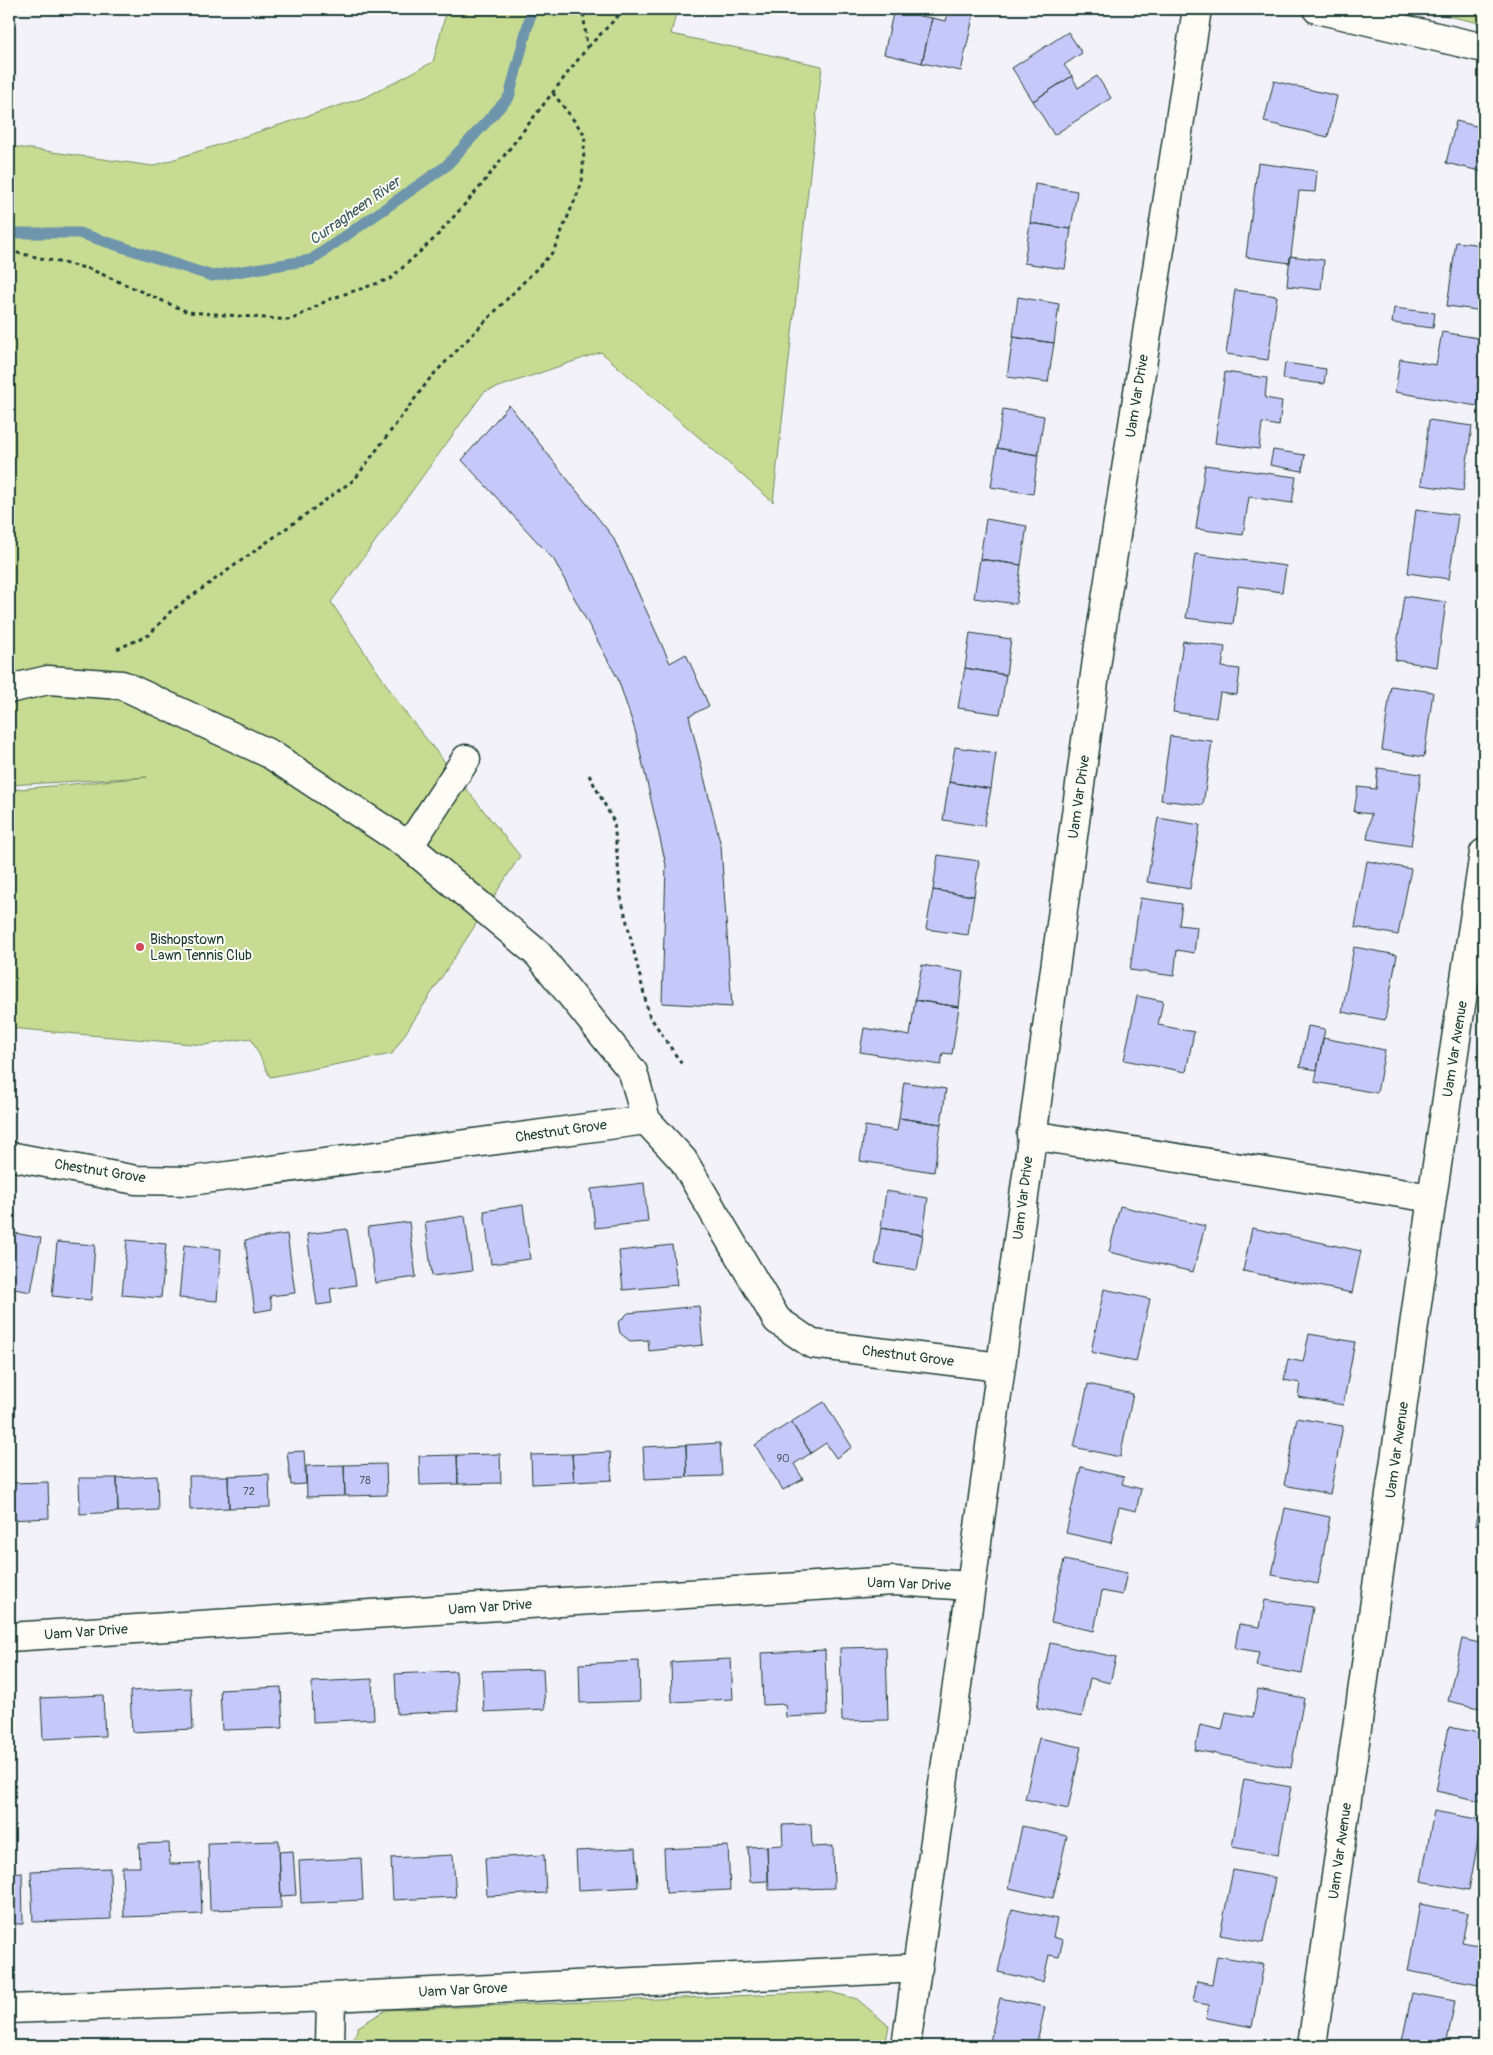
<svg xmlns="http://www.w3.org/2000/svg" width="1493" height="2055" font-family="Pangolin,sans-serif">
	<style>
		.green { fill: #c7dc92; stroke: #738c63 }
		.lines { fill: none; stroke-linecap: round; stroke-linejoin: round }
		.stream { stroke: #6e95ac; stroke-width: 11 }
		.building { fill: #c6c8fa; stroke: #1f3d34 }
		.minor-casing { stroke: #1f3d34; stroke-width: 31 }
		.path { stroke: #1f3d34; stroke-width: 3; stroke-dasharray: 4 4; stroke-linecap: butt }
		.minor { stroke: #fdfcf7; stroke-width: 28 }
		.poi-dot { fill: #d1495b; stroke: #fdfcf7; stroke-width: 2 }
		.labels { text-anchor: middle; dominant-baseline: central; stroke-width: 4; stroke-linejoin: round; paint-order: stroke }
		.number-label { font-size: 11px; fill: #496066 }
		.street-label { font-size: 14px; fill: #1f3d34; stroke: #fdfcf7 }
		.poi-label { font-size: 14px; fill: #1f3d34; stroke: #fdfcf7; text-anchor: start }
		.water-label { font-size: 15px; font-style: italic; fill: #395a5c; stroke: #fdfcf7 }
	</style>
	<rect width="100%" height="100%" fill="#f2f2f8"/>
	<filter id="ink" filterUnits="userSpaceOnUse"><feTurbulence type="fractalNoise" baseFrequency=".02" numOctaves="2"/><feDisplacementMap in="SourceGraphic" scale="10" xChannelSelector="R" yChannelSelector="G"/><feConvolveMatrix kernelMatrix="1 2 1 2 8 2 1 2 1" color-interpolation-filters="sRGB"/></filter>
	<g filter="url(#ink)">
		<!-- green -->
		<path class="green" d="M 447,9 L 677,9 L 671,34 L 822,66 L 773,502 L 601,352 L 484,392 L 331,602 L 404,711 L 520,856 L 392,1054 L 270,1077 L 251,1038 L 204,1045 L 9,1028 L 9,790 L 147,777 L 9,785 L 9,146 L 153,166 L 366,97 L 433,62 Z
			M 1417,9 L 1484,9 L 1484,24 Z
			M 830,1992 L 857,1999 L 889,2026 L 885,2046 L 351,2046 L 358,2027 L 386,2010 Z"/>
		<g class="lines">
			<!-- stream -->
			<path class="stream" d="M 9,233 L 79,233 L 212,276 L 311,260 L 446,166 L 509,97 L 532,9"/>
		</g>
		<!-- building -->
		<path class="building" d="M 894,9 L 921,9 L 919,16 L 932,18 L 922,63 L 884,54 Z
			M 949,9 L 975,9 L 961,71 L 922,63 L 932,18 L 946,21 Z
			M 1068,32 L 1082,53 L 1064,65 L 1072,76 L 1033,101 L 1012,68 Z
			M 1072,76 L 1078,88 L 1097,76 L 1111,98 L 1054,135 L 1033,101 Z
			M 1274,81 L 1337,96 L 1328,137 L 1264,122 Z
			M 1456,121 L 1484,128 L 1484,172 L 1446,163 Z
			M 1258,163 L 1317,171 L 1315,192 L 1299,191 L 1290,263 L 1246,257 Z
			M 1035,184 L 1077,191 L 1071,229 L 1030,223 Z
			M 1030,223 L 1071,229 L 1065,269 L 1024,263 Z
			M 1456,242 L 1484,245 L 1484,311 L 1447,306 Z
			M 1290,256 L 1324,260 L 1321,290 L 1287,286 Z
			M 1235,290 L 1277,296 L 1268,360 L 1226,354 Z
			M 1018,297 L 1059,304 L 1054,343 L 1013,337 Z
			M 1394,308 L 1435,313 L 1433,328 L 1392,323 Z
			M 1442,332 L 1484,339 L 1484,363 L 1477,406 L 1395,392 L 1400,359 L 1436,365 Z
			M 1013,337 L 1054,343 L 1048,382 L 1007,377 Z
			M 1285,363 L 1326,369 L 1324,384 L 1283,379 Z
			M 1225,372 L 1267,378 L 1265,398 L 1282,401 L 1279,426 L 1262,423 L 1259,449 L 1215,443 Z
			M 509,405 L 613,537 L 670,663 L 686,654 L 709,706 L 689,716 L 721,846 L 732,1007 L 662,1003 L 666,865 L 635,730 L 618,679 L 554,560 L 462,460 Z
			M 1003,409 L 1044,416 L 1038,455 L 997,448 Z
			M 1429,420 L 1472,426 L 1463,491 L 1421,485 Z
			M 997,448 L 1038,455 L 1033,494 L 991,487 Z
			M 1273,450 L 1305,455 L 1302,471 L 1270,465 Z
			M 1205,465 L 1296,477 L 1292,503 L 1249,497 L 1243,535 L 1196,529 Z
			M 1416,509 L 1458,515 L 1449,579 L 1408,573 Z
			M 986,519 L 1027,526 L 1021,565 L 980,559 Z
			M 1195,554 L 1286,566 L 1282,592 L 1238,586 L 1233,624 L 1186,618 Z
			M 980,559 L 1021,565 L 1016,604 L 974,598 Z
			M 1404,596 L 1446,602 L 1437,667 L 1395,660 Z
			M 970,633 L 1011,639 L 1006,675 L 965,668 Z
			M 1183,641 L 1225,647 L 1222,667 L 1240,669 L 1237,695 L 1220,693 L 1216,718 L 1173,712 Z
			M 965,668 L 1006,675 L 1000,714 L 958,708 Z
			M 1391,686 L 1433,692 L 1424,757 L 1382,750 Z
			M 1170,736 L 1212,741 L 1203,805 L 1161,800 Z
			M 955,747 L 996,753 L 991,789 L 949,782 Z
			M 1378,768 L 1421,774 L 1411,846 L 1367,839 L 1371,814 L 1354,812 L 1358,787 L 1376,789 Z
			M 949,782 L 991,789 L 984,826 L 943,820 Z
			M 1158,818 L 1200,825 L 1190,889 L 1147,882 Z
			M 938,855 L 979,861 L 974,896 L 933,890 Z
			M 1367,861 L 1411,869 L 1398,935 L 1355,927 Z
			M 933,890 L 974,896 L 968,935 L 926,929 Z
			M 1140,898 L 1182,904 L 1179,925 L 1197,927 L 1194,953 L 1177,950 L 1174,976 L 1130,970 Z
			M 1354,947 L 1397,955 L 1385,1020 L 1342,1012 Z
			M 922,965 L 963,972 L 959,1007 L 915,1000 Z
			M 1137,996 L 1163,1001 L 1158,1025 L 1194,1032 L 1186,1072 L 1124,1060 Z
			M 915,1000 L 959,1007 L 952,1054 L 943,1053 L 941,1065 L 860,1052 L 864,1028 L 910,1036 Z
			M 1308,1026 L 1325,1029 L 1317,1070 L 1300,1067 Z
			M 1323,1038 L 1385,1050 L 1377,1093 L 1315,1082 Z
			M 904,1082 L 946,1089 L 941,1124 L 899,1118 Z
			M 899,1118 L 941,1124 L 934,1172 L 860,1161 L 865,1126 L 897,1131 Z
			M 644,1183 L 648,1222 L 595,1228 L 591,1189 Z
			M 886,1191 L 928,1198 L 923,1235 L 881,1228 Z
			M 523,1205 L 530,1259 L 491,1264 L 484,1211 Z
			M 1120,1206 L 1205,1226 L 1193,1272 L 1109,1252 Z
			M 465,1216 L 472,1271 L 432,1276 L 425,1222 Z
			M 409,1222 L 416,1277 L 375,1283 L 368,1227 Z
			M 881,1228 L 923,1235 L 917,1270 L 875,1264 Z
			M 1252,1228 L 1361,1251 L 1352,1293 L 1243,1271 Z
			M 347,1229 L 356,1285 L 330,1289 L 332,1303 L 317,1305 L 307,1234 Z
			M 9,1232 L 41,1238 L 31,1292 L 9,1288 Z
			M 287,1234 L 295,1293 L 270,1296 L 272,1309 L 255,1312 L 245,1240 Z
			M 127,1240 L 166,1244 L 161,1298 L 122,1295 Z
			M 57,1242 L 95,1245 L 91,1300 L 52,1296 Z
			M 184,1245 L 221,1249 L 217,1301 L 179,1298 Z
			M 672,1245 L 677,1285 L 623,1290 L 619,1251 Z
			M 1104,1289 L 1150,1299 L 1136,1362 L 1091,1352 Z
			M 699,1306 L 703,1345 L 649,1351 L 648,1340 L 630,1341 L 620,1333 L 618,1323 L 628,1313 Z
			M 1309,1334 L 1355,1342 L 1343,1405 L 1298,1397 L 1300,1383 L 1284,1380 L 1288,1359 L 1303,1362 Z
			M 1088,1384 L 1133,1394 L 1120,1457 L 1074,1447 Z
			M 824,1402 L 852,1447 L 836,1458 L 826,1443 L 811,1453 L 791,1422 Z
			M 1297,1418 L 1343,1426 L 1330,1494 L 1284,1485 Z
			M 791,1422 L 811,1453 L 794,1464 L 803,1479 L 783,1490 L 755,1445 Z
			M 720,1443 L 722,1476 L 687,1477 L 686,1445 Z
			M 686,1445 L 687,1477 L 645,1479 L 643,1447 Z
			M 304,1451 L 306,1484 L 291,1485 L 287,1452 Z
			M 610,1452 L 612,1480 L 574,1482 L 572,1454 Z
			M 500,1454 L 501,1483 L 458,1484 L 457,1455 Z
			M 572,1454 L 574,1482 L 532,1484 L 531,1455 Z
			M 457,1455 L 458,1484 L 420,1485 L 419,1456 Z
			M 386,1464 L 387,1495 L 345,1496 L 344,1465 Z
			M 344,1465 L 345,1496 L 307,1497 L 306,1466 Z
			M 1081,1467 L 1124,1477 L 1122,1484 L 1141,1489 L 1136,1511 L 1119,1507 L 1111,1543 L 1066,1533 Z
			M 269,1474 L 270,1507 L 229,1508 L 228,1476 Z
			M 157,1476 L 158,1510 L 118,1512 L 117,1478 Z
			M 189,1476 L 228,1476 L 229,1508 L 190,1510 Z
			M 79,1478 L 117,1478 L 118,1512 L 80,1514 Z
			M 1484,1481 L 1484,1527 L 1475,1525 Z
			M 48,1482 L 49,1518 L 11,1520 L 10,1483 Z
			M 9,1483 L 10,1483 L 11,1520 L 9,1520 Z
			M 1285,1508 L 1330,1517 L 1318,1584 L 1272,1575 Z
			M 1064,1560 L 1127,1573 L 1122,1595 L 1102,1591 L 1094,1631 L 1051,1622 Z
			M 1265,1600 L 1313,1607 L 1302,1674 L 1256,1666 L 1259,1652 L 1235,1648 L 1239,1624 L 1260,1627 Z
			M 1462,1639 L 1484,1644 L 1484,1709 L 1448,1701 Z
			M 1050,1643 L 1116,1657 L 1110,1683 L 1090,1678 L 1082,1717 L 1037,1708 Z
			M 886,1647 L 888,1720 L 842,1721 L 840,1648 Z
			M 825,1650 L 827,1715 L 786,1717 L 785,1704 L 763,1705 L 761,1653 Z
			M 731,1659 L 733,1699 L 672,1702 L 671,1662 Z
			M 639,1661 L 640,1701 L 580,1703 L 579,1664 Z
			M 543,1669 L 545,1709 L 484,1712 L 482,1671 Z
			M 456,1671 L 458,1711 L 397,1714 L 395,1674 Z
			M 372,1679 L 374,1719 L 313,1722 L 312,1682 Z
			M 281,1687 L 283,1728 L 222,1730 L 220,1690 Z
			M 191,1688 L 193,1729 L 132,1732 L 130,1691 Z
			M 1258,1689 L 1304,1698 L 1291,1768 L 1195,1750 L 1200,1725 L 1222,1730 L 1226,1712 L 1253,1717 Z
			M 103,1695 L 105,1736 L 43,1739 L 41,1698 Z
			M 9,1696 L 12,1696 L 14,1738 L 9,1738 Z
			M 1449,1727 L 1484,1734 L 1484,1780 L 1480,1801 L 1436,1791 Z
			M 1039,1738 L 1081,1747 L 1068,1809 L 1025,1799 Z
			M 1244,1779 L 1291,1787 L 1278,1855 L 1232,1847 Z
			M 1434,1811 L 1482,1820 L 1469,1890 L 1421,1881 Z
			M 811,1824 L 812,1847 L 833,1846 L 834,1888 L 769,1890 L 767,1846 L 783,1845 L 782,1825 Z
			M 1022,1826 L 1067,1836 L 1053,1898 L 1009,1888 Z
			M 279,1841 L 281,1908 L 210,1910 L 208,1843 Z
			M 169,1843 L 170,1864 L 200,1863 L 202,1914 L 124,1917 L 122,1867 L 140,1867 L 139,1844 Z
			M 728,1846 L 730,1890 L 666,1893 L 664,1849 Z
			M 767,1846 L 768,1881 L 750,1882 L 748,1847 Z
			M 636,1848 L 638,1887 L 578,1890 L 576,1851 Z
			M 293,1851 L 296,1895 L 281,1896 L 279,1852 Z
			M 453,1855 L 456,1897 L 393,1900 L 391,1858 Z
			M 544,1855 L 546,1893 L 487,1896 L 485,1858 Z
			M 361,1858 L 363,1900 L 301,1903 L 299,1861 Z
			M 110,1868 L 111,1919 L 33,1922 L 31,1871 Z
			M 1233,1870 L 1275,1878 L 1263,1943 L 1220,1935 Z
			M 22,1872 L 23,1924 L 9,1924 L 9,1873 Z
			M 1420,1904 L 1468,1913 L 1462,1942 L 1484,1946 L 1484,1985 L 1408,1971 Z
			M 1012,1909 L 1057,1919 L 1053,1937 L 1063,1940 L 1059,1957 L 1049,1955 L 1043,1982 L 998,1972 Z
			M 1217,1956 L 1264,1964 L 1252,2027 L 1206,2018 L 1209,2005 L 1193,2002 L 1197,1981 L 1212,1984 Z
			M 1412,1993 L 1455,2001 L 1446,2046 L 1401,2046 Z
			M 1000,1998 L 1045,2007 L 1036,2046 L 989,2046 Z"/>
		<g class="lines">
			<defs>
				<path id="minor" d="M 1317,9 L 1484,48
					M 9,689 L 48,680 L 122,685 L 270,754 L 409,846 L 538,954 L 633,1072 L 646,1120
					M 409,846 L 466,759
					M 1031,1135 L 1432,1198
					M 9,1156 L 136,1180 L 190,1181 L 646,1120 L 683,1160 L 777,1320 L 812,1344 L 1000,1367
					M 9,1637 L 893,1581 L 971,1586
					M 9,2009 L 331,1997 L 918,1968
					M 330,2046 L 331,1997
					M 906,2046 L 971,1586 L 1099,645 L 1197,9
					M 1312,2046 L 1432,1198 L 1484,853"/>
			</defs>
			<!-- minor casing -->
			<use href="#minor" class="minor-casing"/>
			<!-- path -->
			<path class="path" d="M 588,47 L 625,9
				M 9,251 L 90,269 L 188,312 L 291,320 L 330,299 L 390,279 L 436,237 L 480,187 L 587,48 L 583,9
				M 117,649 L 149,635 L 171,611 L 355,479 L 431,377 L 553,252 L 582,183 L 585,135 L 553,93
				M 589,775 L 614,822 L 621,897 L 649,1015 L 683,1066"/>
			<!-- minor -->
			<use href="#minor" class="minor"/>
		</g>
	</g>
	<!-- markers -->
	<circle class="poi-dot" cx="140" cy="947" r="5"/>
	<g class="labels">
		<!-- number labels -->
		<g class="number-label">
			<text x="783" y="1458">90</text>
			<text x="365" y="1480">78</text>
			<text x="249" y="1491">72</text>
		</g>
		<!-- street labels -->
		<g class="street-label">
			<text transform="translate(1137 396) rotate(-81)">Uam Var Drive</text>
			<text transform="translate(1079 797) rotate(-82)">Uam Var Drive</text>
			<text transform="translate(1455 1049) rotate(-81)">Uam Var Avenue</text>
			<text transform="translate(561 1131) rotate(-8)">Chestnut Grove</text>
			<text transform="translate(100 1171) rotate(9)">Chestnut Grove</text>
			<text transform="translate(1023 1198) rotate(-83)">Uam Var Drive</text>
			<text transform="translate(908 1356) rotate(7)">Chestnut Grove</text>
			<text transform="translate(1397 1450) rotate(-82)">Uam Var Avenue</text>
			<text transform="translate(909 1584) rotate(2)">Uam Var Drive</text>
			<text transform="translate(490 1607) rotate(-4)">Uam Var Drive</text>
			<text transform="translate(86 1632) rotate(-4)">Uam Var Drive</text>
			<text transform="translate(1340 1851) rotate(-82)">Uam Var Avenue</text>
			<text transform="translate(463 1990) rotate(-3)">Uam Var Grove</text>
		</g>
		<!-- poi labels -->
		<g class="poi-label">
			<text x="150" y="939">Bishopstown<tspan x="150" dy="16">Lawn Tennis Club</tspan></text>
		</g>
		<!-- water labels -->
		<g class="water-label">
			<text transform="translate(355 211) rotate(-35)">Curragheen River</text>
		</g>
	</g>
	<!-- margin -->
	<rect width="1493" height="2055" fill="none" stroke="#fdfcf7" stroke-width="30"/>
	<rect x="15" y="15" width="1463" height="2025" fill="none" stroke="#1f3d34" stroke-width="2" filter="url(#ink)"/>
</svg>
